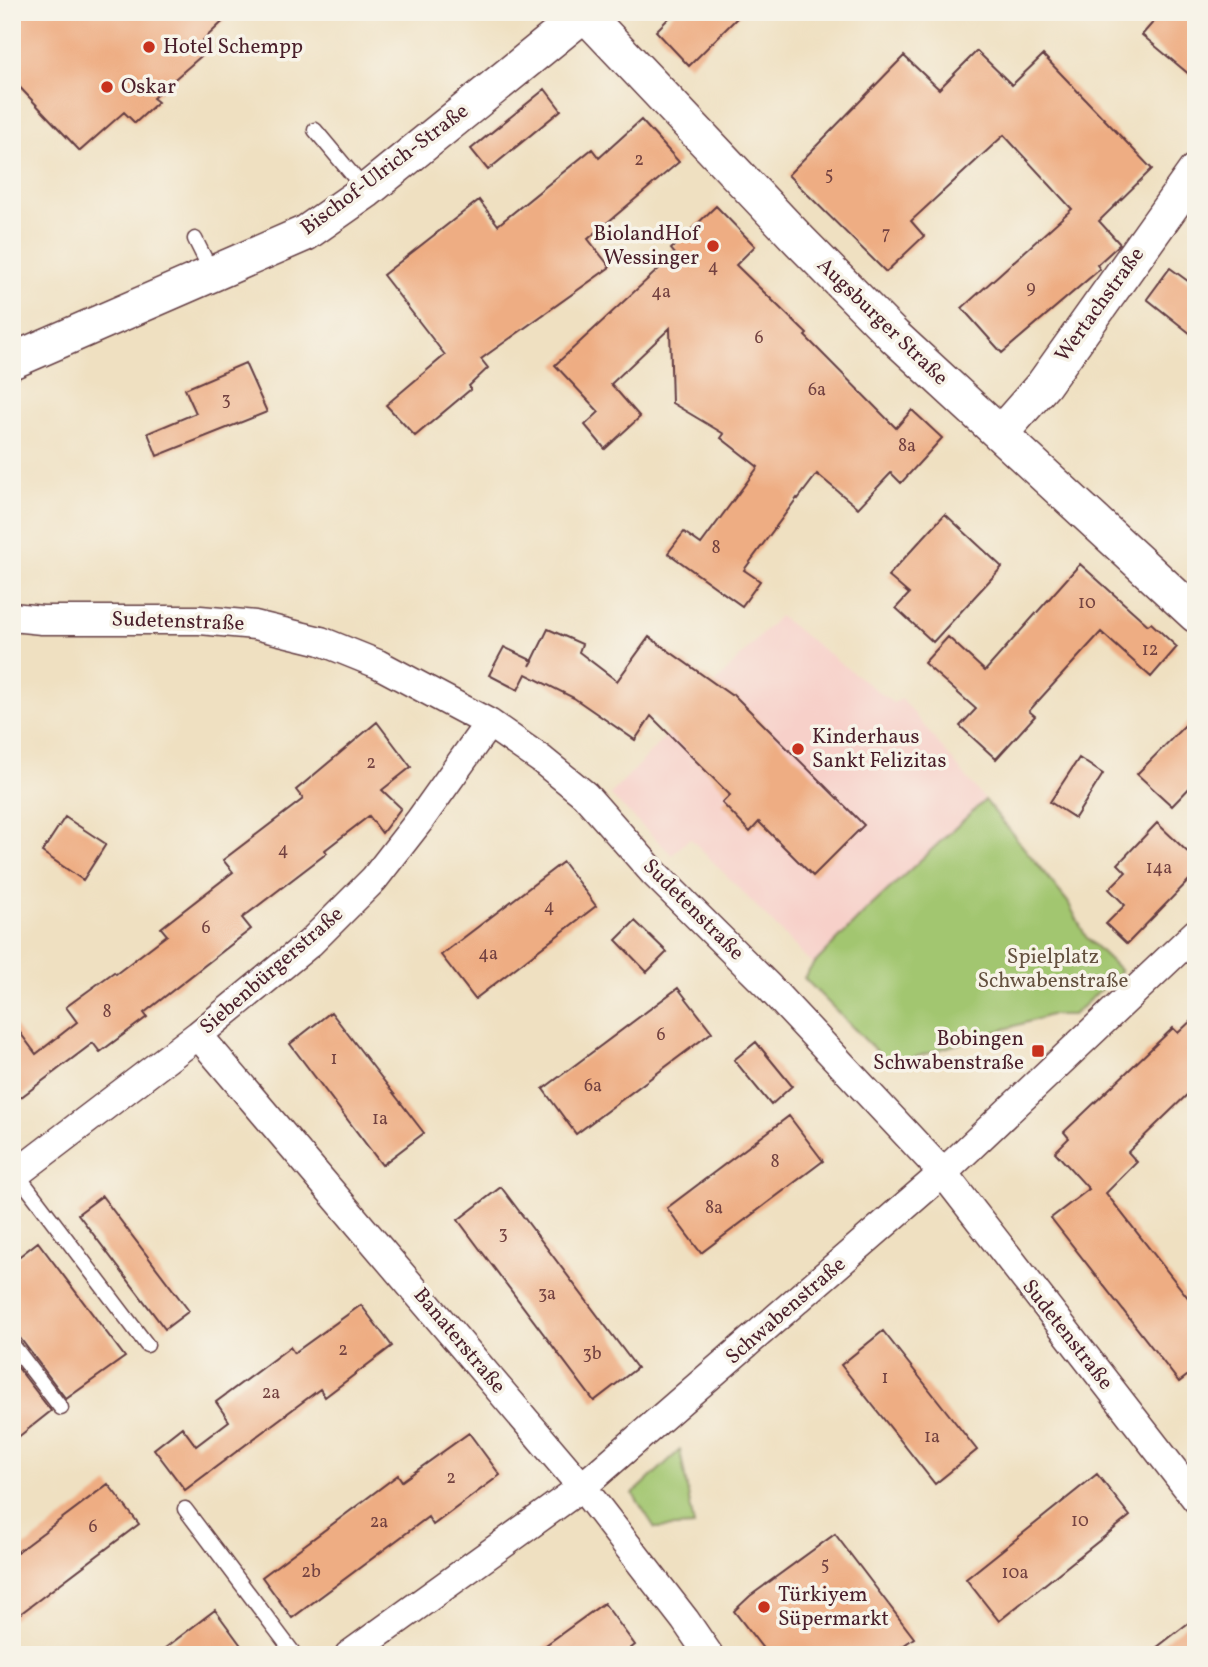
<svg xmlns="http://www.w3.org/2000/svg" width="1208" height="1667" font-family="Vollkorn,serif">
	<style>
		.built { fill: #f7d0c9 }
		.green { fill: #a2c66f; stroke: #76724d; stroke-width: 2 }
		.building { fill: #eead83 }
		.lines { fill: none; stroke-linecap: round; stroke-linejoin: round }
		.service-casing { stroke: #633c42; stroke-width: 17 }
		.minor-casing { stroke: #633c42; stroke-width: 31 }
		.tertiary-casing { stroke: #633c42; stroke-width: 38 }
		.service { stroke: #fff; stroke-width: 14 }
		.minor { stroke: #fff; stroke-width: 28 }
		.tertiary { stroke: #fff; stroke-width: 35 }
		.poi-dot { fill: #c8321e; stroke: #f7f3e8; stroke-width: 2.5 }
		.labels { text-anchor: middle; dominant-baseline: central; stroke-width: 7; stroke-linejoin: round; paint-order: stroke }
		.number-label { font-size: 18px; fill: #734241 }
		.poi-label { font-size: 21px; fill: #4a1f2b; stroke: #f7f3e8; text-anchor: start }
		.street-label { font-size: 21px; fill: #4a1f2b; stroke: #f7f3e8 }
		.park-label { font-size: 21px; fill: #64513f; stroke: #f7f3e8 }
	</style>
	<rect width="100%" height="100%" fill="#f7f3e8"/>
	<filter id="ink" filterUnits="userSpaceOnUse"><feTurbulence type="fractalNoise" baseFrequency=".0143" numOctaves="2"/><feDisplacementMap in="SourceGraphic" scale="14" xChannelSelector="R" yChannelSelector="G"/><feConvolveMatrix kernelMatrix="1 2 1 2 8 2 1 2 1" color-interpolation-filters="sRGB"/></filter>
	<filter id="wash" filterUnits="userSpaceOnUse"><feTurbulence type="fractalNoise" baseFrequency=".00686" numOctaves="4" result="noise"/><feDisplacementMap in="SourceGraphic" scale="28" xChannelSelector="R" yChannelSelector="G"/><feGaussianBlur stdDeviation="1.57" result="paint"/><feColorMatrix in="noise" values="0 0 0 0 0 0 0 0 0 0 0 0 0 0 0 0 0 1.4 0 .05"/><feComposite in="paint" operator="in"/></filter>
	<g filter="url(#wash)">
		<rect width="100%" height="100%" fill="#efe0c1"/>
		<!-- built -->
		<path class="built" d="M 779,616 L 893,703 L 902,699 L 985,800 L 869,908 L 813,965 L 690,838 L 672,855 L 610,795 Z"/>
		<!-- green -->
		<path class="green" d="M 985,800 L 1068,902 L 1086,937 L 1121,971 L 1073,1015 L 1050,1015 L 890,1065 L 804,978 L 813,965 L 869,908 Z
			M 680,1450 L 694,1526 L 655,1528 L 633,1494 Z"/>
		<g id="blocks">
			<!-- building -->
			<path class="building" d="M 12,12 L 233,12 L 200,43 L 207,51 L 153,98 L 158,102 L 135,123 L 124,112 L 80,151 L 12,79 Z
				M 675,12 L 743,12 L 689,66 L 656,31 Z
				M 1162,12 L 1196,12 L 1196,80 L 1142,35 Z
				M 977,51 L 1012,85 L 1043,55 L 1152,169 L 1099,221 L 1120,244 L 1097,265 L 1100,269 L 1002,353 L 962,308 L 1072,209 L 1004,135 L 911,221 L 924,236 L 886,272 L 788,175 L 904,56 L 939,89 Z
				M 545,89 L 561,110 L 488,170 L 471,149 Z
				M 641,120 L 679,162 L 588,239 L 610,267 L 481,359 L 488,368 L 469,386 L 471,389 L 415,436 L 386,405 L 445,355 L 383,275 L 479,200 L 498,225 L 592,149 L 599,158 Z
				M 716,206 L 755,246 L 736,265 L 807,334 L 805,336 L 896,428 L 912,410 L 942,438 L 901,483 L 891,473 L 858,508 L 817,474 L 798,499 L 797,498 L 744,570 L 760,581 L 742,606 L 668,553 L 684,532 L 701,544 L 758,467 L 721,438 L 724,434 L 672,403 L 670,328 L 611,384 L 640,417 L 605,449 L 585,425 L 599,412 L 555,365 L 675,254 L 671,249 Z
				M 1170,268 L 1196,287 L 1196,338 L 1147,299 Z
				M 245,363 L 267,412 L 157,456 L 148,433 L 196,413 L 185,389 Z
				M 945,514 L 1002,567 L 933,642 L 896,608 L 909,594 L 888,576 Z
				M 1080,564 L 1148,625 L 1151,623 L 1177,647 L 1151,677 L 1101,632 L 1029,711 L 1035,716 L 996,759 L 960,726 L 976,709 L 924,663 L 948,637 L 985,671 Z
				M 548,629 L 582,644 L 579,652 L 617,681 L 649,637 L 731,695 L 733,694 L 864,825 L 813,876 L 759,822 L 750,832 L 722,803 L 730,795 L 651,716 L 635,740 L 574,698 L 526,674 L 518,690 L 489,675 L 504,647 L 533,661 L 530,666 Z
				M 1196,714 L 1196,781 L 1172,806 L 1137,774 Z
				M 377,722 L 411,767 L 382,790 L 401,808 L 382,833 L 369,816 L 325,850 L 327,853 L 242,918 L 251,929 L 144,1013 L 147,1017 L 100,1052 L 93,1043 L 12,1104 L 12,1022 L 36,1054 L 77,1022 L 66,1007 L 114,972 L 116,974 L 167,935 L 161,928 L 233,872 L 223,860 L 303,799 L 296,790 Z
				M 1079,758 L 1103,774 L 1075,818 L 1050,802 Z
				M 65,817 L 106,844 L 83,880 L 42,852 Z
				M 1157,823 L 1196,860 L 1196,873 L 1127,944 L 1106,924 L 1125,905 L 1109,889 L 1126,872 L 1118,864 Z
				M 563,862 L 596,906 L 475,999 L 441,955 Z
				M 635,921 L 667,952 L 647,972 L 616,940 Z
				M 678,988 L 712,1032 L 576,1134 L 543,1089 Z
				M 331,1012 L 424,1133 L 382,1165 L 290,1044 Z
				M 1196,1016 L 1196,1086 L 1128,1152 L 1137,1162 L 1106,1193 L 1196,1308 L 1196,1369 L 1179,1382 L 1051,1218 L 1089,1189 L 1055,1152 L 1069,1138 L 1064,1132 L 1173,1028 L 1178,1033 Z
				M 756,1042 L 792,1086 L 771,1105 L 734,1060 Z
				M 789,1116 L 823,1161 L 701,1253 L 667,1208 Z
				M 501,1187 L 637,1368 L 594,1401 L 458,1220 Z
				M 102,1196 L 189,1311 L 165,1329 L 78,1214 Z
				M 38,1242 L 125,1357 L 66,1399 L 20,1338 L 12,1335 L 12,1262 Z
				M 361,1305 L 392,1346 L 325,1397 L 320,1389 L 185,1490 L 154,1449 L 182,1427 L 196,1446 L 229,1421 L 216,1402 L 290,1347 L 294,1353 Z
				M 883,1331 L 977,1450 L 935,1484 L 841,1365 Z
				M 12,1360 L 51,1411 L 12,1442 Z
				M 469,1433 L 500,1475 L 433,1525 L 428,1517 L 292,1618 L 262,1577 L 398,1475 L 402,1481 Z
				M 1097,1474 L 1130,1516 L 999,1621 L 966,1579 Z
				M 108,1484 L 139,1524 L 12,1620 L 12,1556 Z
				M 835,1534 L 914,1638 L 890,1655 L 768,1655 L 734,1611 L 750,1596 Z
				M 604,1603 L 635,1645 L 622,1655 L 532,1655 Z
				M 215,1610 L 248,1655 L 156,1655 Z
				M 1196,1617 L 1196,1655 L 1147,1655 Z"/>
		</g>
	</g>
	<g filter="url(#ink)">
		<use href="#blocks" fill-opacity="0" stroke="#633c42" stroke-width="2"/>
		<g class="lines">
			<defs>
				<path id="service" d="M 315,130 L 366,191
					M 195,239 L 213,275
					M 17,1174 L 147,1345
					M 12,1344 L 61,1408
					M 185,1509 L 295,1655"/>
				<path id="minor" d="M 12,617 L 42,620 L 200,620 L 255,625 L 321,641 L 378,664 L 489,723 L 542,760 L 585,795 L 653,872 L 769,987 L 943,1173 L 1196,1499
					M 198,1035 L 582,1487 L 685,1620 L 709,1655
					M 12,1177 L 198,1035 L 310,943 L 374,879 L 420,820 L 489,723
					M 349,1655 L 582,1487 L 943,1173 L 1196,933"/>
				<path id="tertiary" d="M 583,12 L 800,241 L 894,336 L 1196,615
					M 12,361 L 306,233 L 366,191 L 584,14
					M 1000,434 L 1044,384 L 1196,171"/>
			</defs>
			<!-- service casing -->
			<use href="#service" class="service-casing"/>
			<!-- minor casing -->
			<use href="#minor" class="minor-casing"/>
			<!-- tertiary casing -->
			<use href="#tertiary" class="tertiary-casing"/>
			<!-- service -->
			<use href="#service" class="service"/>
			<!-- minor -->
			<use href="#minor" class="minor"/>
			<!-- tertiary -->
			<use href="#tertiary" class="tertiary"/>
		</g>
	</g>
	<!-- markers -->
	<g class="poi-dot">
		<circle cx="149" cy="47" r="7"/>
		<circle cx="107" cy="87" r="7"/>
		<circle cx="713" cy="246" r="7"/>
		<circle cx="798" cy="749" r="7"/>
		<rect x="1031" y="1044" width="14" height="14" rx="3.5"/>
		<circle cx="764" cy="1607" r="7"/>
	</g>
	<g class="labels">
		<!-- number labels -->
		<g class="number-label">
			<text x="639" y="160">2</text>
			<text x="829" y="175">5</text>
			<text x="886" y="234">7</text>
			<text x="713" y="267">4</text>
			<text x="1031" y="288">9</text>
			<text x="661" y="292">4a</text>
			<text x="759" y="338">6</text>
			<text x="817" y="390">6a</text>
			<text x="226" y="400">3</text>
			<text x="907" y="446">8a</text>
			<text x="716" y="548">8</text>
			<text x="1087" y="603">10</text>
			<text x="1150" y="650">12</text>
			<text x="371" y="763">2</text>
			<text x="283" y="850">4</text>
			<text x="1159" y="868">14a</text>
			<text x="549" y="907">4</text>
			<text x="206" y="928">6</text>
			<text x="488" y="954">4a</text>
			<text x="107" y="1012">8</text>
			<text x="661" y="1035">6</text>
			<text x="334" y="1059">1</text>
			<text x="593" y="1086">6a</text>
			<text x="380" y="1119">1a</text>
			<text x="775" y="1162">8</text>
			<text x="714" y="1208">8a</text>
			<text x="503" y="1234">3</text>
			<text x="547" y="1294">3a</text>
			<text x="343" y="1350">2</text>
			<text x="592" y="1354">3b</text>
			<text x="885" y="1378">1</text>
			<text x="271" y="1393">2a</text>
			<text x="932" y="1437">1a</text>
			<text x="451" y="1478">2</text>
			<text x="1080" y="1521">10</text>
			<text x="379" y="1522">2a</text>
			<text x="93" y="1527">6</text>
			<text x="825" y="1565">5</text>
			<text x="311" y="1572">2b</text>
			<text x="1015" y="1573">10a</text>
		</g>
		<!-- poi labels -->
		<g class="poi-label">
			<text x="163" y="47">Hotel Schempp</text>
			<text x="121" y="87">Oskar</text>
			<text x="699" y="234" text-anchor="end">BiolandHof<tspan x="699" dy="24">Wessinger</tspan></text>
			<text x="812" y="737">Kinderhaus<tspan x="812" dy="24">Sankt Felizitas</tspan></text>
			<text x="1024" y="1039" text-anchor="end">Bobingen<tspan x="1024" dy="24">Schwabenstraße</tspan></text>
			<text x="778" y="1595">Türkiyem<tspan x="778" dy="24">Süpermarkt</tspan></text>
		</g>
		<!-- street labels -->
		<g class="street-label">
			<text transform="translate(385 170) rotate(-37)">Bischof-Ulrich-Straße</text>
			<text transform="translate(1100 305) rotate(-54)">Wertachstraße</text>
			<text transform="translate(882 322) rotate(44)">Augsburger Straße</text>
			<text transform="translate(178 622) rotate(2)">Sudetenstraße</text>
			<text transform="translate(693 910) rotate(45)">Sudetenstraße</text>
			<text transform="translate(272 971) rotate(-41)">Siebenbürgerstraße</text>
			<text transform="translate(786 1311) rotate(-41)">Schwabenstraße</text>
			<text transform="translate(1067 1335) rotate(52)">Sudetenstraße</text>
			<text transform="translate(459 1341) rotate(50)">Banaterstraße</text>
		</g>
		<!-- park labels -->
		<g class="park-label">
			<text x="1053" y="957">Spielplatz<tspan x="1053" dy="24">Schwabenstraße</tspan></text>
		</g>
	</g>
	<!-- margin -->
	<rect width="1208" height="1667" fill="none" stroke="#f7f3e8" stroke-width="42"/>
</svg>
